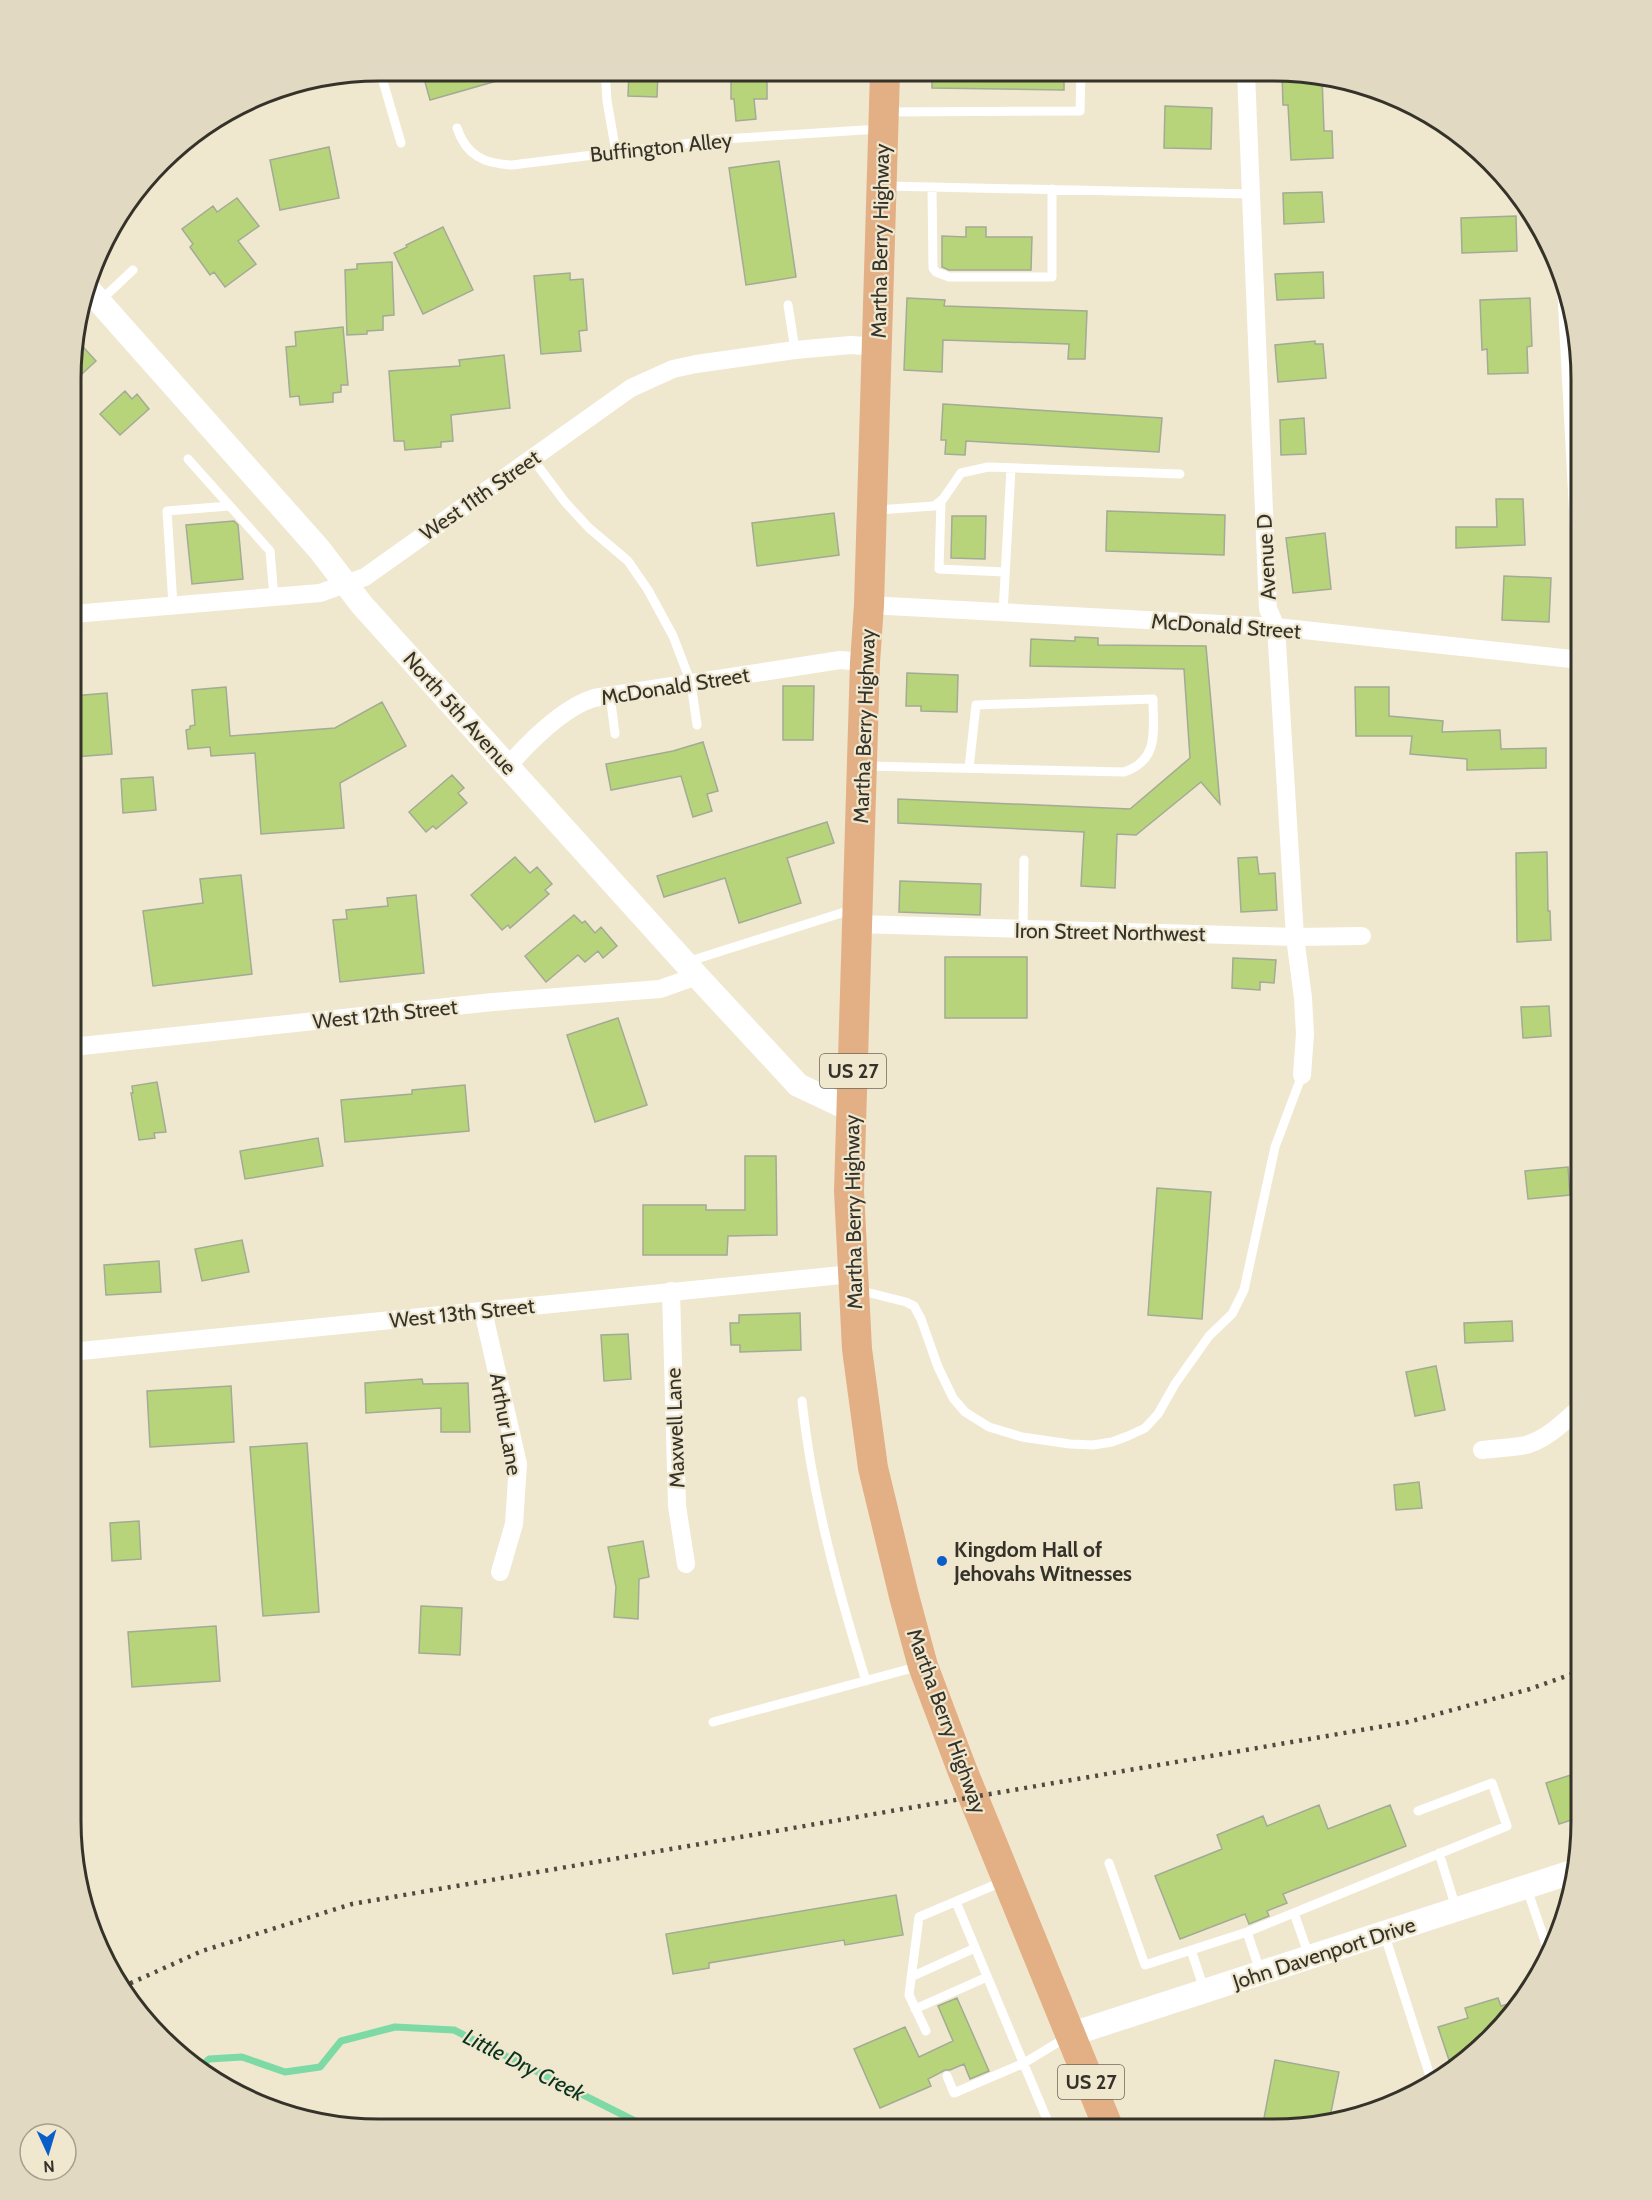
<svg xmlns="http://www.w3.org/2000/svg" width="1652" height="2200" font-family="Cabin,sans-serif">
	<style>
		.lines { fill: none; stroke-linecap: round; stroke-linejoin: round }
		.stream { stroke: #7ddaa4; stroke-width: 7 }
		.building { fill: #b8d47b; stroke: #a2ab94; stroke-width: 1.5 }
		.service { stroke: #fff; stroke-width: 9 }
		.minor { stroke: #fff; stroke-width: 18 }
		.tertiary { stroke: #fff; stroke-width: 24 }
		.primary { stroke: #e3af85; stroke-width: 30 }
		.rail { stroke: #4f4b40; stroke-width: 4.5; stroke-dasharray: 3 6; stroke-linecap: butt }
		.poi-dot { fill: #0b5dc7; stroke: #f0e7cf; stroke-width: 2 }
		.labels { text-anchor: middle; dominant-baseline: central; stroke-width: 4.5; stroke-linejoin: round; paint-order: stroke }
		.shield { fill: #f0e7cf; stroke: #6d685b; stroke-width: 1.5 }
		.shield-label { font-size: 20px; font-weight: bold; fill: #353229 }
		.street-label { font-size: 21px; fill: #353229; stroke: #f0e7cf }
		.poi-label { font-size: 21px; font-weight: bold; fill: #353229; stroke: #f0e7cf; text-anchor: start }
		.water-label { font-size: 22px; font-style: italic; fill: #09321e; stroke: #f0e7cf }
		.rim { fill: none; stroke: #353229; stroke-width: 3 }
	</style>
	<rect width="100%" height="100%" fill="#f0e7cf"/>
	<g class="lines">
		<!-- stream -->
		<path class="stream" d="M 198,2069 L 209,2059 L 242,2057 L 285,2072 L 320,2067 L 341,2041 L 395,2027 L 454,2030 L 649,2128"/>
	</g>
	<!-- building -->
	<path class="building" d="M 422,71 L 514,71 L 514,76 L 430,100 Z
		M 629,71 L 658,71 L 657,97 L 628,96 Z
		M 731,72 L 767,72 L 767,99 L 754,99 L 756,119 L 736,121 L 734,99 L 731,99 Z
		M 932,72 L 1064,72 L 1064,90 L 932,88 Z
		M 1314,73 L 1322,76 L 1324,131 L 1332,131 L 1333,158 L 1291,160 L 1288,105 L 1283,105 L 1282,74 Z
		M 1165,106 L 1212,108 L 1211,149 L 1164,148 Z
		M 329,147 L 339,198 L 280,210 L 270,160 Z
		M 779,161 L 796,277 L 746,285 L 729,168 Z
		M 1322,192 L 1324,222 L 1284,224 L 1283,193 Z
		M 237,198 L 259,226 L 238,241 L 256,264 L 225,287 L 214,272 L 210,275 L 190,247 L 193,244 L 182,229 L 213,206 L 217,212 Z
		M 1516,216 L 1517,251 L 1462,253 L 1461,218 Z
		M 443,227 L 473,290 L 423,314 L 394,253 L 407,247 L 406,245 Z
		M 966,227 L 986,227 L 986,237 L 1032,237 L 1031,270 L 949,270 L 942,267 L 942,236 L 966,237 Z
		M 392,262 L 394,315 L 383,316 L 383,330 L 367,331 L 367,334 L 347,335 L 345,270 L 357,269 L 357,264 Z
		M 1323,272 L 1324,298 L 1277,300 L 1275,274 Z
		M 570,273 L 570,280 L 583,279 L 587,330 L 579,331 L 581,351 L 541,354 L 534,276 Z
		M 907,298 L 945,300 L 944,306 L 1087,311 L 1085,359 L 1068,359 L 1069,344 L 943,340 L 942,372 L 904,370 Z
		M 1530,298 L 1532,346 L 1527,347 L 1528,373 L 1488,374 L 1487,349 L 1482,350 L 1480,300 Z
		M 343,327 L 348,385 L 341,385 L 341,392 L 333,393 L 333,402 L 300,405 L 299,396 L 290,397 L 286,347 L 296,346 L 295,332 Z
		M 74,337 L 96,361 L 73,382 L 73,338 Z
		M 1315,341 L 1315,344 L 1323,344 L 1326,378 L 1278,382 L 1275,345 Z
		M 504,355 L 510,408 L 451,415 L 453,441 L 441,442 L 441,447 L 405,450 L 404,441 L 394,441 L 389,371 L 460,366 L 459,360 Z
		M 125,391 L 132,399 L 137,394 L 149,409 L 120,435 L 100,414 Z
		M 943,404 L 1162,418 L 1159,452 L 966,441 L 965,455 L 945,454 L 946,440 L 941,440 Z
		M 1304,418 L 1306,454 L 1281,455 L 1280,420 Z
		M 1496,499 L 1523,499 L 1525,545 L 1456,548 L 1456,527 L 1497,527 Z
		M 1107,511 L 1225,515 L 1224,555 L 1106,551 Z
		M 834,513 L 839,555 L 757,566 L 752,523 Z
		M 952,516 L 986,516 L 985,559 L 951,558 Z
		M 234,521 L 238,525 L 243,579 L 192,584 L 186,525 Z
		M 1325,533 L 1331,589 L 1293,593 L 1286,538 Z
		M 1504,576 L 1551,578 L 1549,622 L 1502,620 Z
		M 1075,637 L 1098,638 L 1098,645 L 1206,646 L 1220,804 L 1201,782 L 1136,835 L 1117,834 L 1115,888 L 1081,886 L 1084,832 L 898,823 L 898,799 L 1130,809 L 1190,758 L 1184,669 L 1030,666 L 1031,639 L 1075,641 Z
		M 907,673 L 958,675 L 957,712 L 921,711 L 921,706 L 906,706 Z
		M 783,686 L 814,686 L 813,740 L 783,740 Z
		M 226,687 L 230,736 L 335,728 L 382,702 L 406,746 L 340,783 L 344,828 L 261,834 L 255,753 L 211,756 L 210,747 L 188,749 L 186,730 L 190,729 L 190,726 L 195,725 L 192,690 Z
		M 1355,687 L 1389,687 L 1389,716 L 1443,721 L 1442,732 L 1500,730 L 1501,749 L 1546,748 L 1546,768 L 1467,770 L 1467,759 L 1410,754 L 1412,736 L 1356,736 Z
		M 107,693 L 112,754 L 74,757 L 73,696 Z
		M 703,742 L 718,791 L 707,794 L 712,811 L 693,817 L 681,776 L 611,790 L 606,764 L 673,751 Z
		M 452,775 L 464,788 L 458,793 L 467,803 L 436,829 L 433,826 L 426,832 L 409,812 Z
		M 153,777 L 156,810 L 123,813 L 121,779 Z
		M 827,822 L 834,843 L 787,858 L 801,903 L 739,923 L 725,878 L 664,897 L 657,876 Z
		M 1547,852 L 1548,911 L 1550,911 L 1551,940 L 1517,942 L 1516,853 Z
		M 515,857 L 530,873 L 537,867 L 552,884 L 545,890 L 549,894 L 510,928 L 508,925 L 502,930 L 471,895 Z
		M 1257,857 L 1259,874 L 1275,873 L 1277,910 L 1241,912 L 1238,858 Z
		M 241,875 L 252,974 L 153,986 L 143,911 L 203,903 L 200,879 Z
		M 900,881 L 981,884 L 980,915 L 899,912 Z
		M 416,895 L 424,973 L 340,982 L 333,920 L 347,919 L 346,910 L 388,906 L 387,898 Z
		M 574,915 L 582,923 L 585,921 L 595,933 L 601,927 L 617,946 L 603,958 L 598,951 L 585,962 L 578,955 L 546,982 L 525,956 Z
		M 945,957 L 1027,957 L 1027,1018 L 945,1018 Z
		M 1233,958 L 1276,960 L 1274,983 L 1260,982 L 1260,990 L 1232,988 Z
		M 1549,1006 L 1551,1036 L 1523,1038 L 1521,1007 Z
		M 618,1018 L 647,1105 L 595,1122 L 567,1035 Z
		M 157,1082 L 166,1132 L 154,1133 L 155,1138 L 139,1140 L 131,1093 L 133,1093 L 132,1086 Z
		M 465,1085 L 469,1131 L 345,1142 L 341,1100 L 412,1094 L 412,1090 Z
		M 318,1138 L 323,1166 L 245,1179 L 240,1151 Z
		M 745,1156 L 776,1156 L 777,1235 L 728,1236 L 727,1255 L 643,1255 L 643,1205 L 706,1205 L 706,1210 L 745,1210 Z
		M 1568,1167 L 1570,1195 L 1528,1199 L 1525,1171 Z
		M 1157,1188 L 1211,1192 L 1202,1319 L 1148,1315 Z
		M 242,1240 L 249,1272 L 202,1281 L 195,1249 Z
		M 159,1261 L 161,1292 L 106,1295 L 104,1265 Z
		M 800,1313 L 801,1350 L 740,1352 L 740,1345 L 731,1345 L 730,1323 L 739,1323 L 739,1315 Z
		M 1512,1321 L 1513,1341 L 1465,1343 L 1464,1323 Z
		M 628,1334 L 631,1379 L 604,1381 L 601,1335 Z
		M 1436,1366 L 1445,1410 L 1415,1416 L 1406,1372 Z
		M 422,1379 L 423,1384 L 468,1383 L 470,1432 L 441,1432 L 441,1408 L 366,1413 L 365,1383 Z
		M 231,1386 L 234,1442 L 150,1447 L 147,1391 Z
		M 307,1443 L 319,1612 L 263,1616 L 250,1447 Z
		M 1419,1482 L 1422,1508 L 1396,1510 L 1394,1485 Z
		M 139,1521 L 141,1559 L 112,1561 L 110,1523 Z
		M 643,1541 L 649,1577 L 639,1579 L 638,1619 L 614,1617 L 616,1587 L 608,1547 Z
		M 421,1606 L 462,1608 L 460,1655 L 419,1653 Z
		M 216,1626 L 220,1681 L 132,1687 L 128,1632 Z
		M 1577,1773 L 1581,1787 L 1581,1817 L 1559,1824 L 1546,1783 Z
		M 1319,1805 L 1328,1829 L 1390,1805 L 1406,1846 L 1283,1894 L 1287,1903 L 1267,1911 L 1269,1916 L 1249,1924 L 1245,1914 L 1180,1939 L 1155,1876 L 1222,1849 L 1217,1835 L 1263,1816 L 1267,1826 Z
		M 896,1895 L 903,1935 L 845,1945 L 844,1940 L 709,1963 L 709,1968 L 673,1974 L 666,1934 Z
		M 957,1998 L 989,2071 L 970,2079 L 964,2064 L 950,2070 L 945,2070 L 928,2079 L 931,2086 L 880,2108 L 854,2049 L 905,2027 L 919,2057 L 953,2041 L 938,2006 Z
		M 1498,1998 L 1501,2006 L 1524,1999 L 1477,2053 L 1452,2069 L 1438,2027 L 1468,2018 L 1465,2008 Z
		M 1275,2060 L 1339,2072 L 1329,2122 L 1262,2129 Z"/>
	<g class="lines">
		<!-- service -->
		<path class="service" d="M 380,71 L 401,143
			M 605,71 L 607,101 L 616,152
			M 887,112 L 1080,111 L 1081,73
			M 457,128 C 466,155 484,164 512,165 L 724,139 L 880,129
			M 886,186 L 1251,194
			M 932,187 L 933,268 L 936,272 L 949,277 L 1052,277 L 1052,189
			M 100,301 L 133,270
			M 788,305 L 795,350
			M 532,458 L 565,502 L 589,528 L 628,561 L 648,590 L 673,636 L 691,683 L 697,725
			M 188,459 L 270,551 L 274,597
			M 941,502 L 939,569 L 1005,572
			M 877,510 L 934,506 L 943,499 L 961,473 L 988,467 L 1180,474
			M 173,605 L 167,511 L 229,506
			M 1003,613 L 1011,468
			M 610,695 L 615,734
			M 867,766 L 1124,772 C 1160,760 1153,730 1153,699 L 976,705 L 969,768
			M 1023,930 L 1024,860
			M 687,962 L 854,909
			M 858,1290 L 906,1302 L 914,1306 L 921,1319 L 938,1367 L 953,1398 L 965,1412 L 989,1427 L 1022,1437 L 1070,1444 L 1093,1445 L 1112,1442 L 1128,1436 L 1145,1428 L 1158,1414 L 1175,1384 L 1209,1336 L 1232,1314 L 1244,1290 L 1275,1147 L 1302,1075
			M 802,1401 C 812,1496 838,1590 866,1681
			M 713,1722 L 920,1666
			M 1439,1853 L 1456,1908
			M 1109,1863 L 1145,1965 L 1247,1932 L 1507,1826 L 1492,1783 L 1418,1811
			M 1527,1889 L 1549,1953
			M 956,1902 L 1051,2129
			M 1294,1913 L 1309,1956
			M 1247,1932 L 1260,1971
			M 1384,1933 L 1432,2082
			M 1191,1950 L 1204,1989
			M 911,1977 L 975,1948
			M 915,2009 L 987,1977
			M 926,2031 L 909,1995 L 919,1917 L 1004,1881
			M 947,2076 L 954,2093 L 1024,2063 L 1067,2037"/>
		<!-- minor -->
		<path class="minor" d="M 1246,73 L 1268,609 L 1276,627 L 1295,937 L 1303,998 L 1305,1034 L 1302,1075
			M 1566,285 L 1581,567
			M 869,605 L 1276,627 L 1581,660
			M 73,614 L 320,593 L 365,577 L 631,388 L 673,369 L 696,364 L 795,350 L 851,345 L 877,347
			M 508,766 C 530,741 562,708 594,698 L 840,660 L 865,662
			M 857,924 L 1295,937 L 1362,936
			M 72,1047 L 493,1002 L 660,989 L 697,976
			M 671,1291 L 677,1506 L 686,1564
			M 483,1311 L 518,1464 L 514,1524 L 500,1572
			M 71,1352 L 852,1274
			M 1482,1450 C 1496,1448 1512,1448 1526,1445 C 1548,1439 1564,1421 1581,1407"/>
		<!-- tertiary -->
		<path class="tertiary" d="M 89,290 L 319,549 L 362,605 L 697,976 L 798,1085 L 851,1110
			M 1072,2034 L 1575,1871"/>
		<!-- primary -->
		<path class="primary" d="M 885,72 L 869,605 L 865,662 L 849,1191 L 857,1349 L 873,1468 L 904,1596 L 923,1666 L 963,1772 L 1109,2129"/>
		<!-- rail -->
		<path class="rail" d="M 122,1987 L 202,1951 L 352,1904 L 1408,1722 L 1530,1689 L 1581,1671"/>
	</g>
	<!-- markers -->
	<circle class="poi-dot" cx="942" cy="1561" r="6"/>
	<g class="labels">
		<!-- shield labels -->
		<g class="shield">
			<rect x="820" y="1054" width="66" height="34" rx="4.5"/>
			<rect x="1058" y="2065" width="66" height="34" rx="4.5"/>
		</g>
		<g class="shield-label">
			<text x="853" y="1071">US 27</text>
			<text x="1091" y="2082">US 27</text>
		</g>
		<!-- street labels -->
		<g class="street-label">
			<text transform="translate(661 147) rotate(-6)">Buffington Alley</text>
			<text transform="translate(880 241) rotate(-89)">Martha Berry Highway</text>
			<text transform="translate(480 495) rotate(-35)">West 11th Street</text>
			<text transform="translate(1266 557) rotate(-93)">Avenue D</text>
			<text transform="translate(1226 626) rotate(4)">McDonald Street</text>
			<text transform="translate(675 686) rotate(-9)">McDonald Street</text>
			<text transform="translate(460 713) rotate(48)">North 5th Avenue</text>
			<text transform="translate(864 726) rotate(-88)">Martha Berry Highway</text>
			<text transform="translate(1110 932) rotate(1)">Iron Street Northwest</text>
			<text transform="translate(385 1014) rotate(-6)">West 12th Street</text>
			<text transform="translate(853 1212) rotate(-91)">Martha Berry Highway</text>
			<text transform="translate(462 1313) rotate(-6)">West 13th Street</text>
			<text transform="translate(506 1424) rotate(80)">Arthur Lane</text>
			<text transform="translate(675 1428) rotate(-92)">Maxwell Lane</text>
			<text transform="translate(947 1721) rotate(70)">Martha Berry Highway</text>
			<text transform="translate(1324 1953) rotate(-18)">John Davenport Drive</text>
		</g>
		<!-- poi labels -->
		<g class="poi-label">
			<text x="954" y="1549">Kingdom Hall of<tspan x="954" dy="24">Jehovahs Witnesses</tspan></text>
		</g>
		<!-- water labels -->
		<g class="water-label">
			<text transform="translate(524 2065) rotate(27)">Little Dry Creek</text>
		</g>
	</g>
	<!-- crop -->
	<path d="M0 0H1652V2200H0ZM379 81H1273A298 298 0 0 1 1571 379V1821A298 298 0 0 1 1273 2119H379A298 298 0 0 1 81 1821V379A298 298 0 0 1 379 81Z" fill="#e1d9c2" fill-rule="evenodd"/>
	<path class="rim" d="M379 81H1273A298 298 0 0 1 1571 379V1821A298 298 0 0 1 1273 2119H379A298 298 0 0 1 81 1821V379A298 298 0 0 1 379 81Z"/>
	<!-- north arrow -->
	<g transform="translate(48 2152) rotate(176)"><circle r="28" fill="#f0e7cf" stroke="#a59f8d" stroke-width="1.5"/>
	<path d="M0-4.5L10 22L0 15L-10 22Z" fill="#0b5dc7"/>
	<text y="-9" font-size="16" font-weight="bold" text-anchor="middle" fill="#353229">N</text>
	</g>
</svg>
